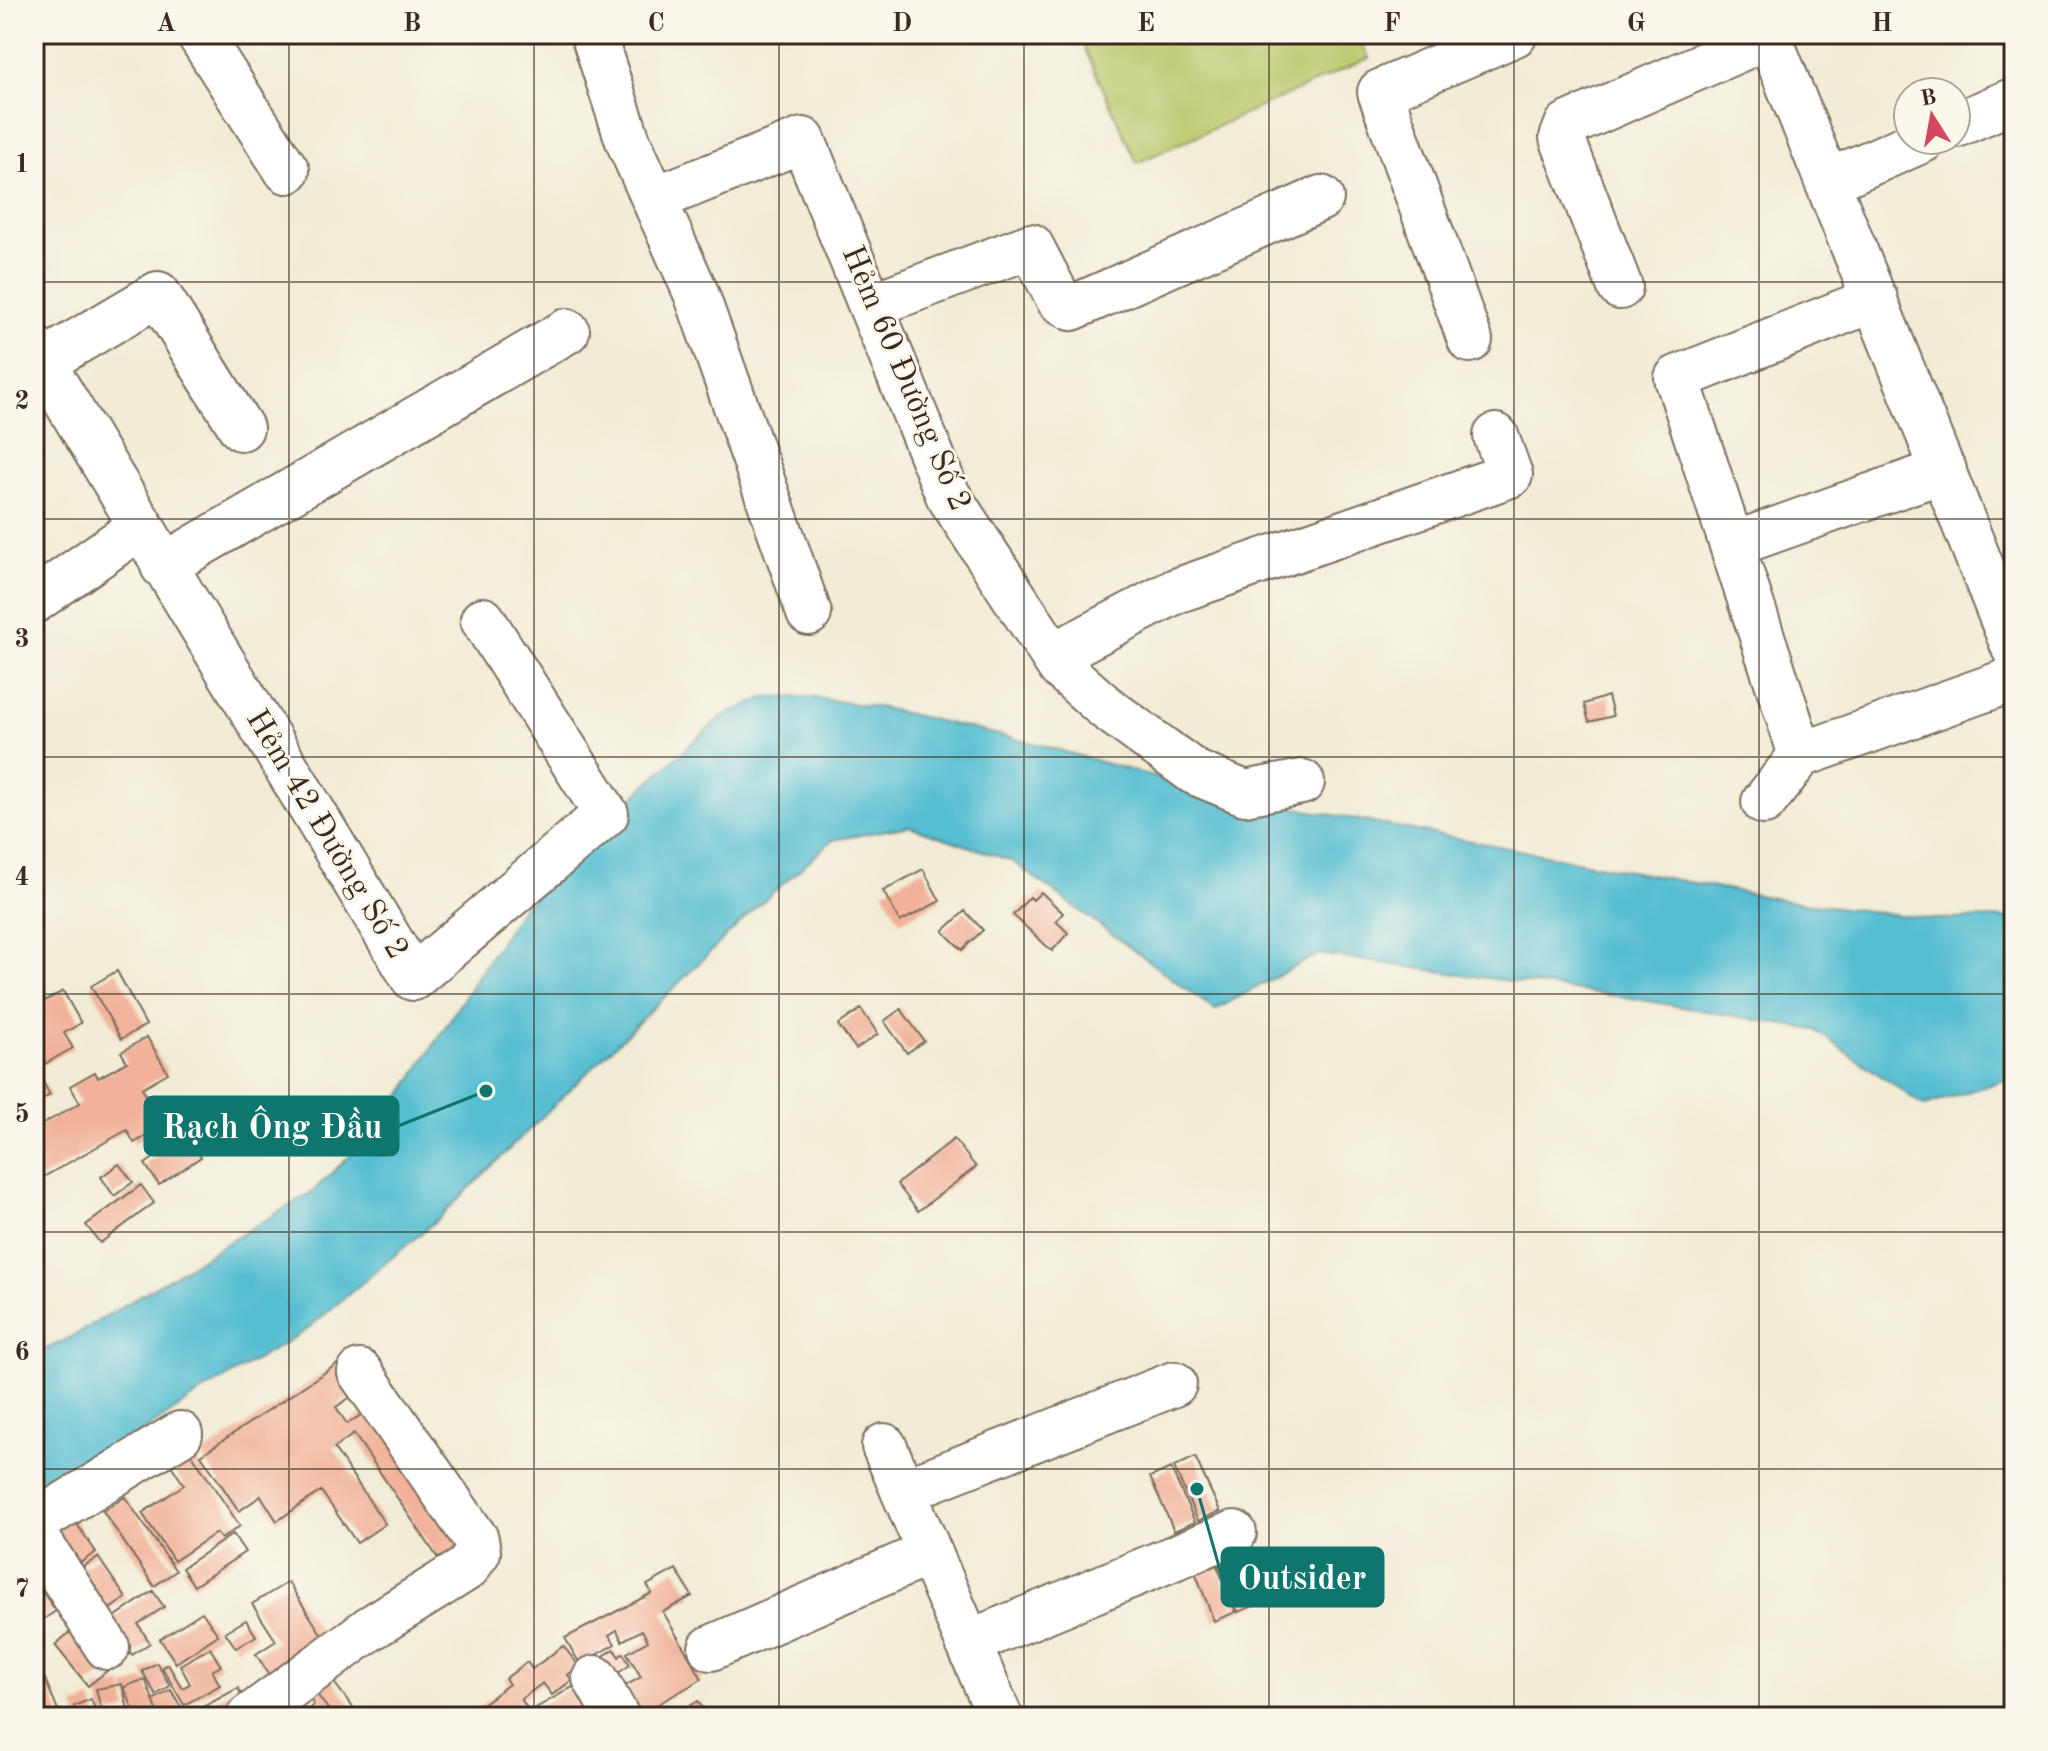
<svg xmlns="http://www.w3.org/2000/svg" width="2048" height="1751" font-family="'Old Standard TT',serif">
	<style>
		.green { fill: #b8c86a; stroke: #7a7944; stroke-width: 2 }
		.water { fill: #55bed1; stroke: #487478; stroke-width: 2 }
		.building { fill: #f1b299 }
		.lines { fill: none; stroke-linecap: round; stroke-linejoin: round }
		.minor-casing { stroke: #7b6e5e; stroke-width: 48 }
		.minor { stroke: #fff; stroke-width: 44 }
		.grid { fill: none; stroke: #3b2a1e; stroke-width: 2; stroke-opacity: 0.55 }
		.labels { text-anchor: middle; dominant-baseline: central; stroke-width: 6; stroke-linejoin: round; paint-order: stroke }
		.street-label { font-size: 32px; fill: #3b2a1e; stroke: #fbf7ec }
		.leader { fill: none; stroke: #0f766e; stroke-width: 3 }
		.callout-dot { fill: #0f766e; stroke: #fbf7ec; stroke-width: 3 }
		.callout { fill: #0f766e; stroke: #0f766e; stroke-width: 3 }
		.callout-label { font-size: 34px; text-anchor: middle; font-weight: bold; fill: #fff }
		.neatline { fill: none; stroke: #3b2a1e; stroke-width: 3 }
		.grid-label { font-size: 26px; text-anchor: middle; font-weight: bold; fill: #3b2a1e }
	</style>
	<rect width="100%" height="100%" fill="#fbf7ec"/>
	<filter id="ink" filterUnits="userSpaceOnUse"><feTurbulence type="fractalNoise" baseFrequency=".0125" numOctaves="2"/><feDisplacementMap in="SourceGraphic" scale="16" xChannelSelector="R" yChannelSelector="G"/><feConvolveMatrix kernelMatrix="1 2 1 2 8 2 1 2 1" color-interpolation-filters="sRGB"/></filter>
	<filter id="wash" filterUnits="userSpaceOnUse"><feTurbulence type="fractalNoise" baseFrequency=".006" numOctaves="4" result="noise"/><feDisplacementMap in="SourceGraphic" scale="32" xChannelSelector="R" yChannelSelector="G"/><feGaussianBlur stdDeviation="1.8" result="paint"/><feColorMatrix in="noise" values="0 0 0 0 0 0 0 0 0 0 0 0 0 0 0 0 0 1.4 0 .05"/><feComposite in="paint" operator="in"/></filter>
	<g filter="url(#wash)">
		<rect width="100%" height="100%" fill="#f1ecd5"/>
		<!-- green -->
		<path class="green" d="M 1078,34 L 1358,34 L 1369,58 L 1137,163 Z"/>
		<!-- water -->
		<path class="water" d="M 809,697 L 883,708 L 1045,746 L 1200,790 L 1789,901 L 1930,919 L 2014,918 L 2014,1077 L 1924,1106 L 1815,1030 L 1630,998 L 1318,954 L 1215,1010 L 1012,861 L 909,826 L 833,840 L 753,910 L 440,1217 L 305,1331 L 197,1395 L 34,1506 L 34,1355 L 73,1336 L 312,1192 L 383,1124 L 521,909 L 647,784 L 722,716 L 764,698 Z"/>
		<g id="blocks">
			<!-- building -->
			<path class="building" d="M 1608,696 L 1613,716 L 1589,722 L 1584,704 Z
				M 923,869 L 940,901 L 900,922 L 883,891 Z
				M 1041,892 L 1063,913 L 1056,921 L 1068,933 L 1052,951 L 1013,915 L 1030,897 L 1033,900 Z
				M 965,911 L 983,930 L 962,950 L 943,931 Z
				M 117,971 L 146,1025 L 121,1039 L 91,986 Z
				M 63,991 L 81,1023 L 64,1033 L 73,1048 L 36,1069 L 50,1095 L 34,1104 L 34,1007 Z
				M 861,1009 L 878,1034 L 856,1049 L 838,1025 Z
				M 901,1009 L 924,1041 L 907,1053 L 884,1021 Z
				M 147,1037 L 168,1073 L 142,1088 L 156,1114 L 151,1116 L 158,1130 L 134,1143 L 127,1130 L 36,1181 L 34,1129 L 80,1103 L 70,1086 L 95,1072 L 98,1078 L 127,1062 L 121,1052 Z
				M 186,1136 L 201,1157 L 159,1185 L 145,1164 Z
				M 954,1139 L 976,1167 L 918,1211 L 897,1184 Z
				M 119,1164 L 133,1182 L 114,1196 L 101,1177 Z
				M 141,1185 L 154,1203 L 100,1243 L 86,1225 Z
				M 342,1361 L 361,1390 L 336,1407 L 347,1424 L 379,1403 L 479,1552 L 448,1573 L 354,1434 L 334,1448 L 385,1524 L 357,1543 L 321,1491 L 277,1521 L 261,1496 L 239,1511 L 201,1455 Z
				M 188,1449 L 240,1526 L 221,1539 L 216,1533 L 174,1561 L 142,1513 L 184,1485 L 169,1462 Z
				M 1195,1457 L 1220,1511 L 1198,1521 L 1174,1467 Z
				M 1171,1468 L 1195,1522 L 1174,1531 L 1150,1477 Z
				M 125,1497 L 176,1571 L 154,1586 L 103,1511 Z
				M 72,1517 L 96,1552 L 74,1567 L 50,1532 Z
				M 233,1534 L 245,1552 L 194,1586 L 182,1568 Z
				M 1239,1552 L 1259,1604 L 1238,1612 L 1217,1560 Z
				M 98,1557 L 126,1598 L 105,1612 L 77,1571 Z
				M 1215,1561 L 1236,1612 L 1214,1621 L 1194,1569 Z
				M 676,1569 L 692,1596 L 663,1612 L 702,1679 L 641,1714 L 625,1686 L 641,1677 L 627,1653 L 648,1641 L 642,1630 L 622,1641 L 617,1630 L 609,1635 L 615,1644 L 580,1664 L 565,1638 L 652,1593 L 647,1585 Z
				M 34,1579 L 56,1611 L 39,1622 L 34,1615 Z
				M 288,1582 L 325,1640 L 277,1687 L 256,1654 L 276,1641 L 252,1604 Z
				M 153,1591 L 164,1607 L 138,1624 L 150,1643 L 132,1655 L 110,1620 Z
				M 202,1612 L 218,1635 L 176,1663 L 160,1639 Z
				M 246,1620 L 256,1636 L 236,1648 L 225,1632 Z
				M 70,1632 L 117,1663 L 88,1686 L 55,1645 Z
				M 563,1646 L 579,1666 L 568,1675 L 572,1680 L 552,1695 L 543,1683 L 521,1699 L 527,1708 L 515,1717 L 465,1717 L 509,1684 L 505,1679 L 527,1662 L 532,1669 Z
				M 210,1648 L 221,1666 L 212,1671 L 220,1685 L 184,1705 L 162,1667 L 168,1664 L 182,1688 L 190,1684 L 180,1665 Z
				M 614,1649 L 619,1657 L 623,1653 L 630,1665 L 608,1680 L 595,1662 Z
				M 36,1658 L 61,1717 L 35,1717 Z
				M 157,1663 L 170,1686 L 156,1695 L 142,1671 Z
				M 327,1673 L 360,1717 L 334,1717 L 310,1685 Z
				M 145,1679 L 157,1710 L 153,1700 L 171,1690 L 187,1717 L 136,1717 L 124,1687 Z
				M 587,1679 L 602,1717 L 520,1717 Z
				M 122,1684 L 128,1710 L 103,1716 L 96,1689 Z
				M 238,1688 L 250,1711 L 240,1717 L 191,1717 L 190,1714 Z
				M 303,1690 L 314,1705 L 298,1717 L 266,1717 Z
				M 91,1699 L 98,1717 L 78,1717 L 74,1706 Z
				M 698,1701 L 708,1717 L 671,1717 Z"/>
		</g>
	</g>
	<g filter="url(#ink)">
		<use href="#blocks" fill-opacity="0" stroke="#7b6e5e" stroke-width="2"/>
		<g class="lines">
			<defs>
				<path id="minor" d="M 199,34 L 287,171
					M 593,34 L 628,141 L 696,293 L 809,613
					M 1768,34 L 2014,648
					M 1956,125 L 2014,100
					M 1827,182 L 1923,140
					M 654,199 L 803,140 L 948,495 L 1060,667 L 1105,707 L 1194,772 L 1245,793 L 1302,782
					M 1620,287 L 1562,138 L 1567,125 L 1774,34
					M 872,305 L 1031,246 L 1059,300 L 1072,308 L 1321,198
					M 1470,340 L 1380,92 L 1515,34
					M 34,348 L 413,978 L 606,814 L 483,620
					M 43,362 L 158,294 L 241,428
					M 1732,545 L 1944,470
					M 163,566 L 567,331
					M 34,601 L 140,527
					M 1054,655 L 1176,591 L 1510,475 L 1496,436
					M 1801,755 L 2014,679
					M 1764,802 L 1801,755 L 1677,378 L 1875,299
					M 884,1446 L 1000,1717
					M 903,1491 L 1174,1384
					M 34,1523 L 180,1434
					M 34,1533 L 107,1647
					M 968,1643 L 1234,1533
					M 711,1648 L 929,1553
					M 595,1678 L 617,1717
					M 249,1717 L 369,1629 L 467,1568 L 478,1552 L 476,1539 L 360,1372"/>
			</defs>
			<!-- minor casing -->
			<use href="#minor" class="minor-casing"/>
			<!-- minor -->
			<use href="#minor" class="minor"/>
		</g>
	</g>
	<!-- grid -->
	<path class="grid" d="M 289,34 L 289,1717M 534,34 L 534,1717M 779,34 L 779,1717M 1024,34 L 1024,1717M 1269,34 L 1269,1717M 1514,34 L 1514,1717M 1759,34 L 1759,1717M 34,282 L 2014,282M 34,519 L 2014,519M 34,757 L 2014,757M 34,994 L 2014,994M 34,1232 L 2014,1232M 34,1469 L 2014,1469"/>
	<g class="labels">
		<!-- street labels -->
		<g class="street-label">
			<text transform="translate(905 379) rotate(67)">Hẻm 60 Đường Số 2</text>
			<text transform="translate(326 835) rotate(59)">Hẻm 42 Đường Số 2</text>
		</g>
	</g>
	<!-- callouts -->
	<path class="leader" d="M486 1091L398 1126M1197 1489L1222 1577"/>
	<g class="callout-dot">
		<circle cx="486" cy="1091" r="8"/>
		<circle cx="1197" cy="1489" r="8"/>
	</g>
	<g class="callout">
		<rect x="145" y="1097" width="253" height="58" rx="8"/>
		<rect x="1222" y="1548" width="161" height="58" rx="8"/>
	</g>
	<g class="callout-label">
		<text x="272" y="1138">Rạch Ông Đầu</text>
		<text x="1302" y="1589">Outsider</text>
	</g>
	<!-- margin -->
	<rect width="2048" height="1751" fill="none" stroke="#fbf7ec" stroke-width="88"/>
	<!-- north arrow -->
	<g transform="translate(1932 116) rotate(349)"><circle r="38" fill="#fbf7ec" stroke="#aea59a" stroke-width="2"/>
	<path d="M0-6L14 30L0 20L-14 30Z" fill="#d1495b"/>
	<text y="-12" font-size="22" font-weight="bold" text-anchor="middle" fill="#3b2a1e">B</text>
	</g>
	<rect x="44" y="44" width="1960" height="1663" class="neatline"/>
	<g class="grid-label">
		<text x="166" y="31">A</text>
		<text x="412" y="31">B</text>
		<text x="656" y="31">C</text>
		<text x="902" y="31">D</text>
		<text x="1146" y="31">E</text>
		<text x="1392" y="31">F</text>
		<text x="1636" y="31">G</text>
		<text x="1882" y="31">H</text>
		<text x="22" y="172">1</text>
		<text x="22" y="409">2</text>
		<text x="22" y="647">3</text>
		<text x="22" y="885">4</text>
		<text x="22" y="1122">5</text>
		<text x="22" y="1360">6</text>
		<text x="22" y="1597">7</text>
	</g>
</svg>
